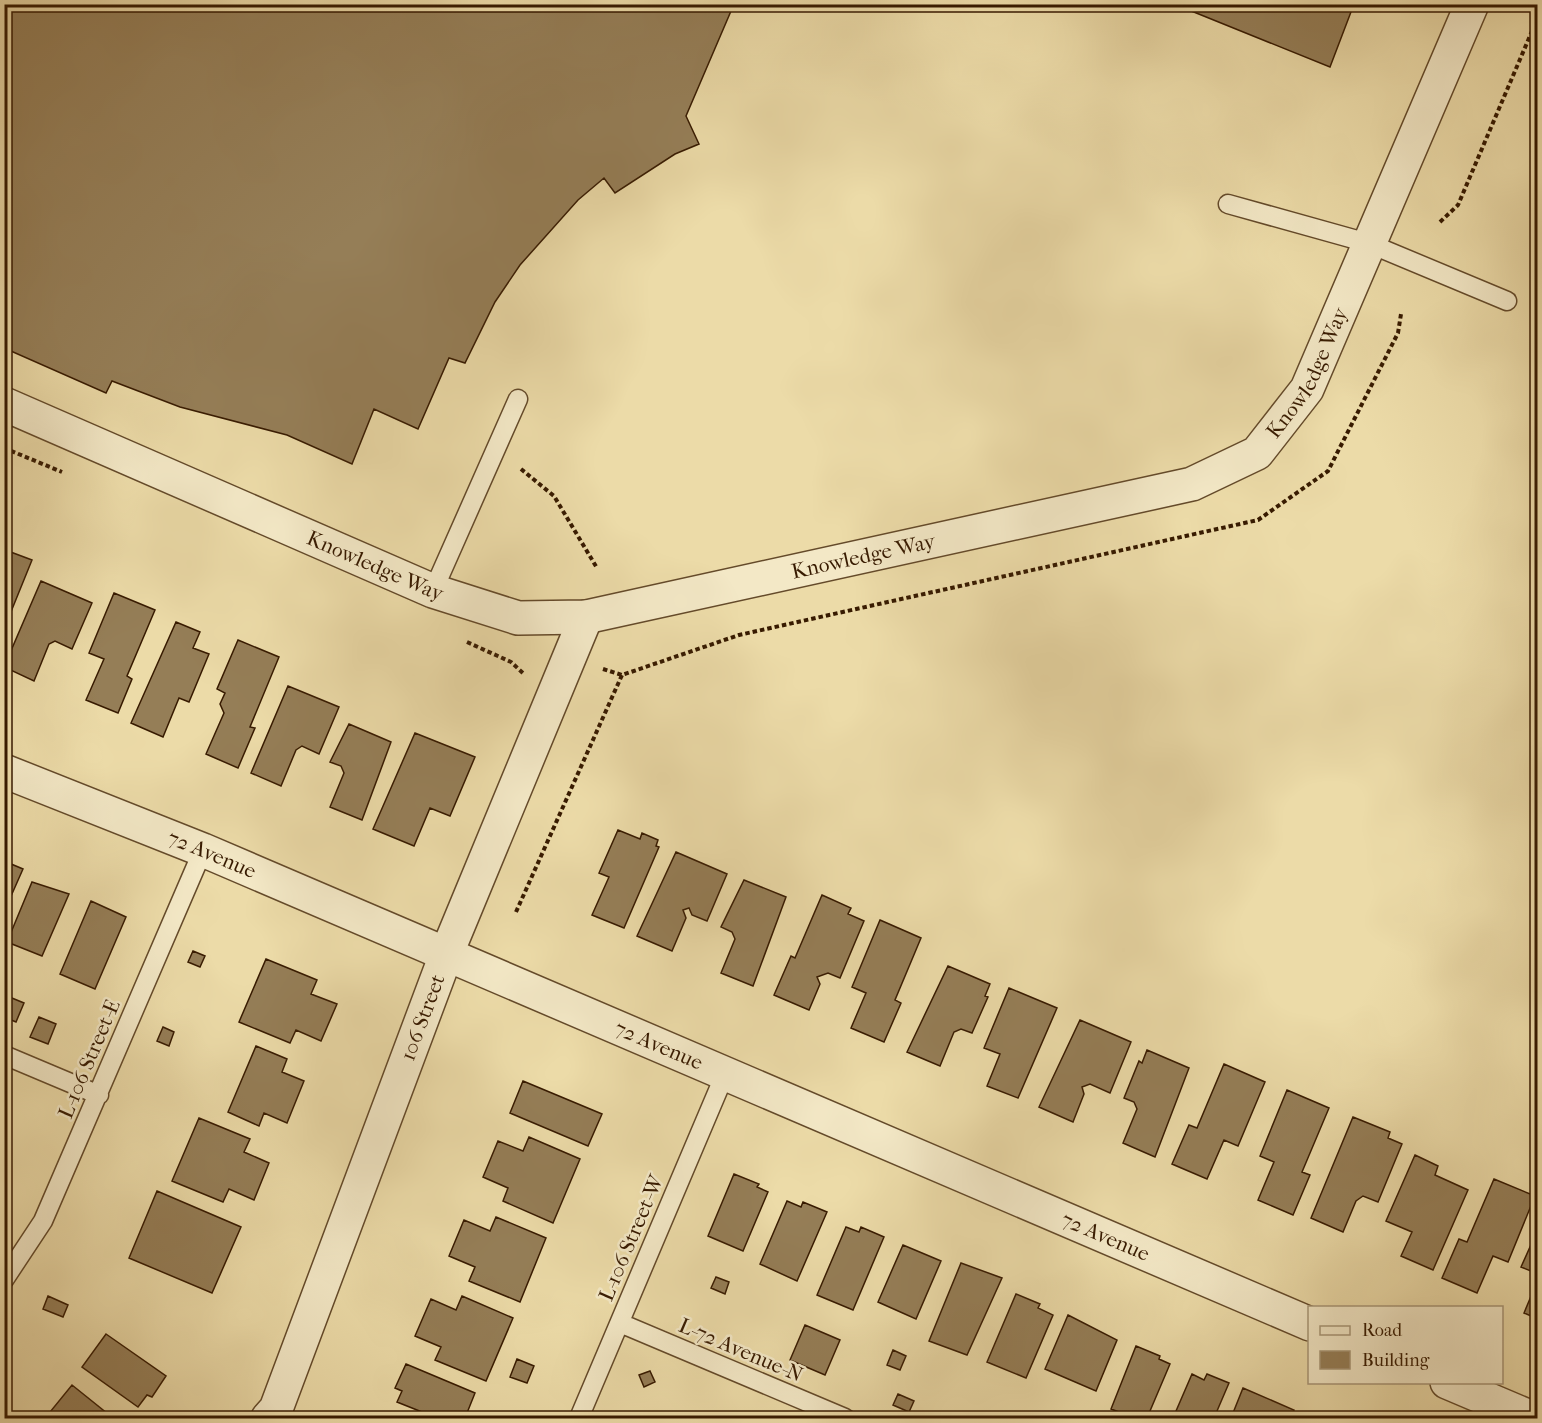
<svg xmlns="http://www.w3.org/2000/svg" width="1542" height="1423" font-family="'IM FELL French Canon',serif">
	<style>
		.building { fill: #957e57; stroke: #371a00; stroke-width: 1.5 }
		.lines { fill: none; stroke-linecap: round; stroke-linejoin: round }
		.lane-casing { stroke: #644a2a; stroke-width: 21 }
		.street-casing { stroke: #644a2a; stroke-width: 36 }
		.path { stroke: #371a00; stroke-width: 4; stroke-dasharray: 4.5 3; stroke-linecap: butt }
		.lane { stroke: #f3e8c6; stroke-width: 18 }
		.street { stroke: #f3e8c6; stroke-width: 33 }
		.labels { text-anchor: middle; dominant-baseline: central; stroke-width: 5; stroke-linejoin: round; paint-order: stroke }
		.street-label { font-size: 21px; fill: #371a00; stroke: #f3e8c6 }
	</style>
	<rect width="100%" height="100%" fill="#ecdba8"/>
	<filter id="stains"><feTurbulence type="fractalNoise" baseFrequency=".00333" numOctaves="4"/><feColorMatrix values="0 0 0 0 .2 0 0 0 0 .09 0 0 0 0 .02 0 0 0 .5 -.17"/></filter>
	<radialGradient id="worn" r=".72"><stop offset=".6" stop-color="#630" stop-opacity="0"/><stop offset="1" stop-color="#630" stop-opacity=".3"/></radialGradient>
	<!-- building -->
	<path class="building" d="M 4,4 L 734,4 L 686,116 L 699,144 L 675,154 L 615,193 L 604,178 L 578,200 L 520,265 L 495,302 L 465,363 L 449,358 L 418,429 L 374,409 L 352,464 L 287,435 L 180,407 L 112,381 L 106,393 L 4,348 Z
		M 1174,4 L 1354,4 L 1330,67 Z
		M 8,551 L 32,560 L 4,629 L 4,558 Z
		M 41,581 L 92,603 L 72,649 L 55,641 L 49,644 L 34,681 L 4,667 Z
		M 114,593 L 155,610 L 127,676 L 132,679 L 118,713 L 86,700 L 104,659 L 89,653 Z
		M 176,622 L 200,632 L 193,648 L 209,654 L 189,702 L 179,698 L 163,737 L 131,723 Z
		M 238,640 L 279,657 L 250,727 L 255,728 L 238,768 L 206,754 L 224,713 L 220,704 L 225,693 L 217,689 Z
		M 288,686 L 339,707 L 319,754 L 302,746 L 296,750 L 281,786 L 251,773 Z
		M 349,724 L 391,742 L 362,820 L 330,807 L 344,773 L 341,766 L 330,762 Z
		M 415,733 L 475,757 L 450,816 L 430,808 L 414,846 L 373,829 Z
		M 618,830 L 640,839 L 642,833 L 658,840 L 656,846 L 659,847 L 624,928 L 592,915 L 609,877 L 599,873 Z
		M 676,852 L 727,874 L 707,921 L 692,915 L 689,908 L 683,910 L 686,918 L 672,951 L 637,936 Z
		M 4,861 L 23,869 L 4,912 Z
		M 744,880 L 786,897 L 753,986 L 721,973 L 735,939 L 732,932 L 721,927 Z
		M 32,882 L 69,894 L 42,956 L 7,942 Z
		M 822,895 L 851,908 L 848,914 L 864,921 L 840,978 L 828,973 L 817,977 L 820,984 L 809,1010 L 774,995 L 791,956 L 795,958 Z
		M 91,901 L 126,917 L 95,989 L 60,974 Z
		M 880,920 L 921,938 L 895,1000 L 901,1003 L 884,1042 L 851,1028 L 866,993 L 852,987 Z
		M 193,951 L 205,956 L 200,967 L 188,962 Z
		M 266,959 L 317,980 L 311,994 L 337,1004 L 321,1041 L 296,1030 L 290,1043 L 239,1022 Z
		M 948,966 L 990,984 L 985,996 L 988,997 L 972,1033 L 961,1029 L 954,1032 L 940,1066 L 907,1052 Z
		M 1009,988 L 1057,1008 L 1018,1098 L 987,1086 L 1000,1054 L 984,1048 Z
		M 7,996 L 24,1003 L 16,1022 L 4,1017 Z
		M 39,1017 L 56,1024 L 48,1044 L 30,1037 Z
		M 1080,1020 L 1131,1042 L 1110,1093 L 1090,1084 L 1082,1087 L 1084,1094 L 1073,1122 L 1039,1107 Z
		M 163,1027 L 174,1032 L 169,1046 L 157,1041 Z
		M 256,1046 L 287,1059 L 282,1072 L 304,1081 L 287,1123 L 264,1113 L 259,1126 L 228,1112 Z
		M 1147,1050 L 1189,1068 L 1155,1157 L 1123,1143 L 1137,1109 L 1134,1102 L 1124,1098 L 1139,1061 L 1142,1063 Z
		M 1224,1064 L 1265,1082 L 1238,1146 L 1224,1140 L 1207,1179 L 1172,1164 L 1189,1125 L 1197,1128 Z
		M 523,1081 L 602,1114 L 588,1146 L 510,1113 Z
		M 1287,1090 L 1329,1108 L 1302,1172 L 1310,1175 L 1293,1215 L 1258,1200 L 1274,1162 L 1260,1156 Z
		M 1353,1117 L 1390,1132 L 1388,1138 L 1402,1144 L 1378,1202 L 1363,1196 L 1356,1201 L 1343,1232 L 1311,1218 Z
		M 199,1118 L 250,1139 L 244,1152 L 269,1163 L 254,1200 L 229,1189 L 223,1202 L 172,1181 Z
		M 529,1137 L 580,1159 L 553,1223 L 503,1201 L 508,1188 L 483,1177 L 498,1141 L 523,1151 Z
		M 1415,1155 L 1438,1166 L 1435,1175 L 1468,1190 L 1433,1270 L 1401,1256 L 1412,1232 L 1386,1221 Z
		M 734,1174 L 759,1184 L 757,1187 L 768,1192 L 743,1251 L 708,1236 Z
		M 1494,1179 L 1535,1196 L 1508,1262 L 1493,1256 L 1477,1293 L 1442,1278 L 1459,1239 L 1467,1242 Z
		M 157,1191 L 241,1227 L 212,1293 L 129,1258 Z
		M 787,1201 L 801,1207 L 803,1202 L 827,1212 L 797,1281 L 760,1264 Z
		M 496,1217 L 546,1238 L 520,1302 L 469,1281 L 475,1267 L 449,1256 L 464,1220 L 490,1231 Z
		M 846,1227 L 859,1232 L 861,1227 L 884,1237 L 853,1310 L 817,1295 Z
		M 1538,1229 L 1538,1319 L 1524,1313 L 1537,1282 L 1536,1273 L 1521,1267 Z
		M 903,1245 L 941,1261 L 916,1319 L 878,1302 Z
		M 961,1263 L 1002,1278 L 967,1355 L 929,1341 Z
		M 716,1277 L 729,1282 L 725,1294 L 711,1288 Z
		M 1016,1294 L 1040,1304 L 1038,1308 L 1053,1315 L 1026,1378 L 987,1362 Z
		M 48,1296 L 68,1305 L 63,1317 L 43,1309 Z
		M 462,1296 L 513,1318 L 486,1381 L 435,1360 L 441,1347 L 415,1336 L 431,1299 L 456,1310 Z
		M 1068,1315 L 1117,1340 L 1096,1391 L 1045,1369 Z
		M 805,1325 L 840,1340 L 825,1375 L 790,1360 Z
		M 106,1334 L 166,1376 L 152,1397 L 147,1395 L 138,1407 L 82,1367 Z
		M 1136,1346 L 1160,1356 L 1159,1359 L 1170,1364 L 1147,1418 L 1135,1418 L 1111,1409 Z
		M 893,1350 L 906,1356 L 900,1370 L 887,1365 Z
		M 517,1359 L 534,1366 L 527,1383 L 510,1377 Z
		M 406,1364 L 475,1393 L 465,1418 L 437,1418 L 397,1402 L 402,1391 L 395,1388 Z
		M 650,1371 L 655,1382 L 644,1387 L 639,1375 Z
		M 1192,1374 L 1204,1380 L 1207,1374 L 1229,1383 L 1214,1418 L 1173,1418 Z
		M 72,1385 L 113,1418 L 58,1418 L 50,1412 Z
		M 1243,1388 L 1294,1410 L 1290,1418 L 1231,1418 Z
		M 898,1394 L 914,1401 L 909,1412 L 893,1405 Z
		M 1313,1413 L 1325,1418 L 1310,1418 Z"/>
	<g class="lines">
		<defs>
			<path id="lane" d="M 1228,204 L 1368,243 L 1507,301
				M 433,591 L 518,399
				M 4,1055 L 99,1095
				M 4,1280 L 43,1221 L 203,850
				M 620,1323 L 845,1418
				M 579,1418 L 725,1074"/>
			<g id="street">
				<path id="s1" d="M 4,404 L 433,591 L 518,618 L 586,617 L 1192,484 L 1257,453 L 1307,389 L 1472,4"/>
				<path id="s2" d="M 4,771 L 203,850 L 1310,1324"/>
				<path d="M 1447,1382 L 1532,1418"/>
				<path id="s3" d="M 268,1418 L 276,1409 L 446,955 L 586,617"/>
			</g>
		</defs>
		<!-- lane casing -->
		<use href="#lane" class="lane-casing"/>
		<!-- street casing -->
		<use href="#street" class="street-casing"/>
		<!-- path -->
		<path class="path" d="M 1440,222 L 1458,205 L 1538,17
			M 4,448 L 62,472
			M 521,469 L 554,496 L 597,568
			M 467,642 L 511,662 L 525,675
			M 603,669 L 622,675 L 739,635 L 1258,520 L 1328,471 L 1398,333 L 1401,314
			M 516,912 L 622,675"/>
		<!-- lane -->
		<use href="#lane" class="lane"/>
		<!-- street -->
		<use href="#street" class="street"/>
	</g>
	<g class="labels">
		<!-- street labels -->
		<g class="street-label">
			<text stroke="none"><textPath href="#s1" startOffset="1413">Knowledge Way</textPath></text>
			<text stroke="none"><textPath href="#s1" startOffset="909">Knowledge Way</textPath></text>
			<text stroke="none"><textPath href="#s1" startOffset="405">Knowledge Way</textPath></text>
			<text stroke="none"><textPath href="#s2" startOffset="224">72 Avenue</textPath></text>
			<text stroke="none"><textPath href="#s3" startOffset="430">106 Street</textPath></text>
			<text stroke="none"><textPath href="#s2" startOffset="710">72 Avenue</textPath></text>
			<text transform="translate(89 1059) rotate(-67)">L-106 Street-E</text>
			<text stroke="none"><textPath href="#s2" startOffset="1196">72 Avenue</textPath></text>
			<text transform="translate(631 1238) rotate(-67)">L-106 Street-W</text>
			<text transform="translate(741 1350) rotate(23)">L-72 Avenue-N</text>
		</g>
	</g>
	<!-- margin -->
	<rect width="1542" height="1423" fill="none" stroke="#ecdba8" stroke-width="24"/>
	<rect x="6" y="6" width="1530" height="1411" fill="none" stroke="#371a00" stroke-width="3"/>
	<rect x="12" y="12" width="1518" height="1399" fill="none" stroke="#371a00" stroke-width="1.5"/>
	<!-- legend -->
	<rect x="1308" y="1306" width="195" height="78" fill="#f3e8c6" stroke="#a89677" stroke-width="1.5"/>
	<rect x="1320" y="1326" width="30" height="9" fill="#f3e8c6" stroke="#a89677" stroke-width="1.5"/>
	<text x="1362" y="1336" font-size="18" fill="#371a00">Road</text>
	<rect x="1320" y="1351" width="30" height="18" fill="#957e57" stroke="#a89677" stroke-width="1.5"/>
	<text x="1362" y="1366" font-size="18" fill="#371a00">Building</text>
	<rect width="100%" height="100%" filter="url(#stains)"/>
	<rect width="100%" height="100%" fill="url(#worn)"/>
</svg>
